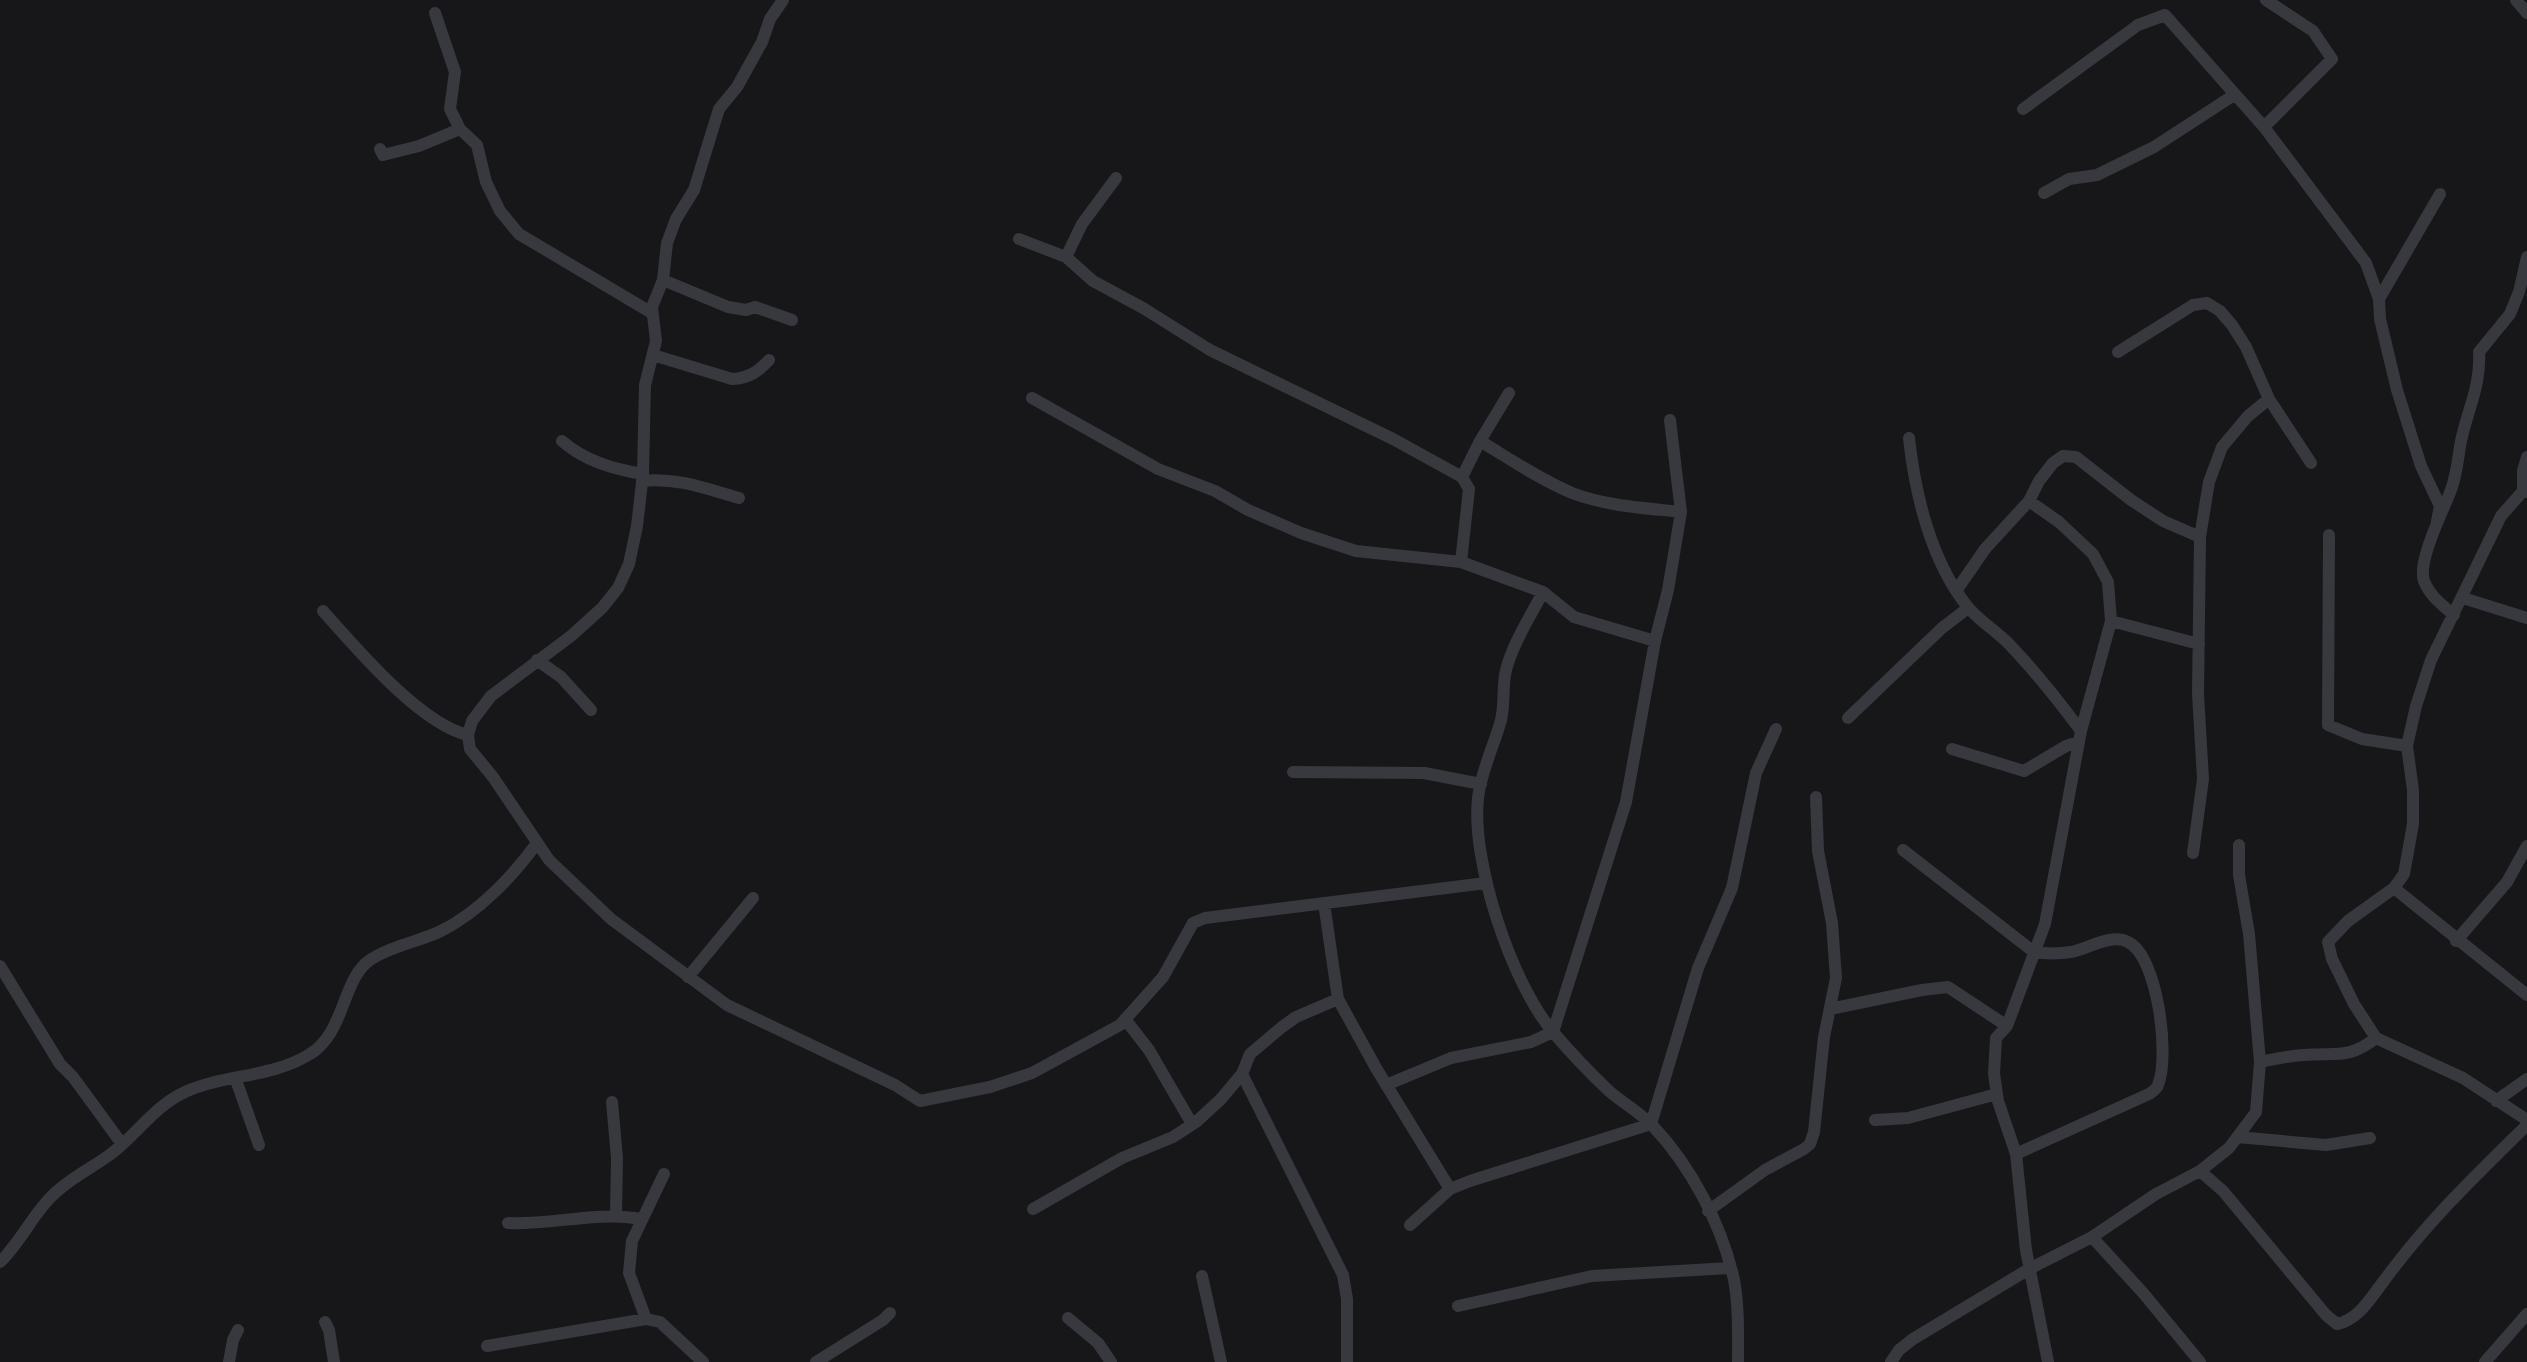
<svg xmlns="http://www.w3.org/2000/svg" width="2527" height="1362" font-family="Manrope,sans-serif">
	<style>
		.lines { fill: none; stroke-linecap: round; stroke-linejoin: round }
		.minor { stroke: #38393e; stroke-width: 12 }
	</style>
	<rect width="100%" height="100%" fill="#171719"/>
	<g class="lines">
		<!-- minor -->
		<path class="minor" d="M 783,0 L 770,19 L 762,42 L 737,87 L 719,109 L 694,190 L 676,219 L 667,243 L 663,280 L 652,307 L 656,341 L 645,385 L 643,474 L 637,526 L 629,564 L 618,588 L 602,608 L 571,636 L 491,696 L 472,721 L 468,735 L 470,749 L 493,777 L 549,860 L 611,919 L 727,1005 L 895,1085 L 920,1101 L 990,1087 L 1032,1073 L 1120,1025 L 1163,977 L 1193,923 L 1205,918 L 1486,883
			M 2516,0 L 2527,13
			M 435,13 L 455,72 L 450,109 L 460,129 L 477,145 L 486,182 L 500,211 L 519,234 L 652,313
			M 2023,109 L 2138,25 L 2165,15 L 2264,127 L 2366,263 L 2379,299 L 2380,319 L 2397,390 L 2421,466 L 2440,506 L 2437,521
			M 2264,127 L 2332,59 L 2313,31 L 2266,0
			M 380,149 L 383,155 L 419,146 L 460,129
			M 2044,193 L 2069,179 L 2097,175 L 2154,147 L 2234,95
			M 1019,239 L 1066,257 L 1093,281 L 1143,308 L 1210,350 L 1393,439 L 1462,477 L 1469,489 L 1461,562
			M 1066,257 L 1082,224 L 1116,178
			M 663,280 L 728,307 L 746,310 L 755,307 L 792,320
			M 2379,299 L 2440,194
			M 2118,352 L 2193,305 L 2207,303 L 2220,311 L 2232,325 L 2246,347 L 2269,399 L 2311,463
			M 653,355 L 732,379 C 749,378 758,372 769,360
			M 1032,398 L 1158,469 L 1215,491 L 1248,510 L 1301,533 L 1356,551 L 1461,562 L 1543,592 L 1574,617 L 1655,641
			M 1909,438 C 1915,494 1931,561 1967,606 C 1978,620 1995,630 2008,643 C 2035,671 2058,700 2081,731
			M 562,441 C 585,461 613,469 643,474
			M 1480,441 C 1510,459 1539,479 1572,493 C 1606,506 1645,508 1681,512
			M 1462,477 L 1480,441 L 1509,393
			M 642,481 C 677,477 707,489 739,498
			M 2523,491 L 2523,471 L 2527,457
			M 2527,492 L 2523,491 L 2501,516 L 2431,660 L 2416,706 L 2407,746 L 2413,790 L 2413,824 L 2404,874 L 2394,888 L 2348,921 L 2328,942 L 2332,959 L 2354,1004 L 2376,1038 L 2463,1078 L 2527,1120
			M 2029,501 L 2059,522 L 2093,554 L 2108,582 L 2111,621 L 2081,731 L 2045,924 L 2007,1026 L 1996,1038 L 1994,1074 L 1998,1101 L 2016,1154 L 2026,1250 L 2048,1362
			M 2329,535 L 2328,725 L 2362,739 L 2407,746
			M 1956,591 L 1985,549 L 2029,501 L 2039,481 L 2053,463 L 2063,456 L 2076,457 L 2131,500 L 2163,521 L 2200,537
			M 1543,592 C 1530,617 1513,643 1506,670 C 1502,686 1505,704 1501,720 C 1494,746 1481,771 1478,798 C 1471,862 1512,984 1553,1032 C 1570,1052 1590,1073 1609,1091 C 1623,1103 1639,1112 1652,1125 C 1691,1166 1722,1225 1734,1280 C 1739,1307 1738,1335 1738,1362
			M 2463,598 L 2527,618
			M 323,611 C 356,648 420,724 468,735
			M 2454,615 C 2442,605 2430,596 2424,581 C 2417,561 2444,509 2451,490 C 2457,474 2458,457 2461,441 C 2468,408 2481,386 2479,352 L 2510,314 L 2519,292 L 2527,257
			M 2111,621 L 2199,644
			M 537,660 L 561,677 L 591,710
			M 1848,718 L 1942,628 L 1968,608
			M 1952,749 L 2024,771 L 2066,746 L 2079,742
			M 1293,772 L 1424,773 L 1481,784
			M 1903,850 L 2034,952 C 2047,954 2058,954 2071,952 C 2088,949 2111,933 2128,942 C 2158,956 2170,1057 2158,1085 C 2157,1089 2153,1091 2149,1094 L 2016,1154
			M 2193,853 L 2203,779 L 2198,694 L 2200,537 L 2209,482 L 2222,447 L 2248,416 L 2269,399
			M 2394,888 L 2527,995
			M 1324,903 L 1338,999 L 1376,1068 L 1450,1189
			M 2456,941 L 2507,882 L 2527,846
			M 0,966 L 60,1064 L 73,1077 L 122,1144
			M 688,977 L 753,898
			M 1830,1009 L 1922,990 L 1948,987 L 2007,1026
			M 1125,1019 L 1149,1050 L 1192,1124
			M 2260,1062 C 2274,1059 2289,1056 2303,1055 C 2336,1052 2348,1060 2376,1038
			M 1242,1074 L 1343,1275 L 1347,1299 L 1347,1362
			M 236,1080 L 259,1145
			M 1386,1085 L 1451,1058 L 1531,1042 L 1553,1032 L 1626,802 L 1655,641 L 1668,590 L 1681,512 L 1670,420
			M 2496,1101 L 2527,1079
			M 612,1102 L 617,1158 L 616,1215
			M 1875,1120 L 1908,1118 L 1997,1094
			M 1651,1124 L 1698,968 L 1732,888 L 1756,773 L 1776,729
			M 2237,1137 L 2326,1145 L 2370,1138
			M 2200,1171 L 2223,1191 L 2326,1315 L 2337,1324 C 2358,1320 2370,1299 2383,1282 C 2427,1222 2474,1177 2527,1125
			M 1033,1209 L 1122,1158 L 1173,1137 L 1196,1122 L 1220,1100 L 1242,1074 L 1250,1054 L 1282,1027 L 1296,1017 L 1338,999
			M 1708,1211 L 1765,1170 L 1804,1149 L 1810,1144 L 1814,1132 L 1824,1037 L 1836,978 L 1832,923 L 1818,851 L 1816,797
			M 508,1223 C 553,1225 596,1211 641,1219
			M 1410,1225 L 1450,1189 L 1470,1181 L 1651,1124
			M 2092,1237 L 2156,1194 L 2200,1171 L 2229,1148 L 2256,1112 L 2260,1062 L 2249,934 L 2239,875 L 2239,845
			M 0,1262 C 21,1242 32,1215 53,1195 C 69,1179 90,1169 108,1156 C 135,1137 154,1106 185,1092 C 224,1074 272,1078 310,1054 C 345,1033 342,979 370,960 C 391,946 418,942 441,931 C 479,912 513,876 537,843
			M 1202,1276 L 1221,1362
			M 1458,1306 L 1592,1276 L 1730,1268
			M 1068,1318 L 1098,1343 L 1111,1362
			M 646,1319 L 629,1273 L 632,1241 L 664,1174
			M 325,1322 L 329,1330 L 334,1362
			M 487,1346 L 646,1319 L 660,1322 L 703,1362
			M 229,1362 L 233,1340 L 238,1330
			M 816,1362 L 883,1320 L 890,1313
			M 1891,1362 L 1899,1350 L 1913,1339 L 2029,1269 L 2092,1237 L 2144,1294 L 2200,1362
			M 2485,1362 L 2527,1314"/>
	</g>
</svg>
